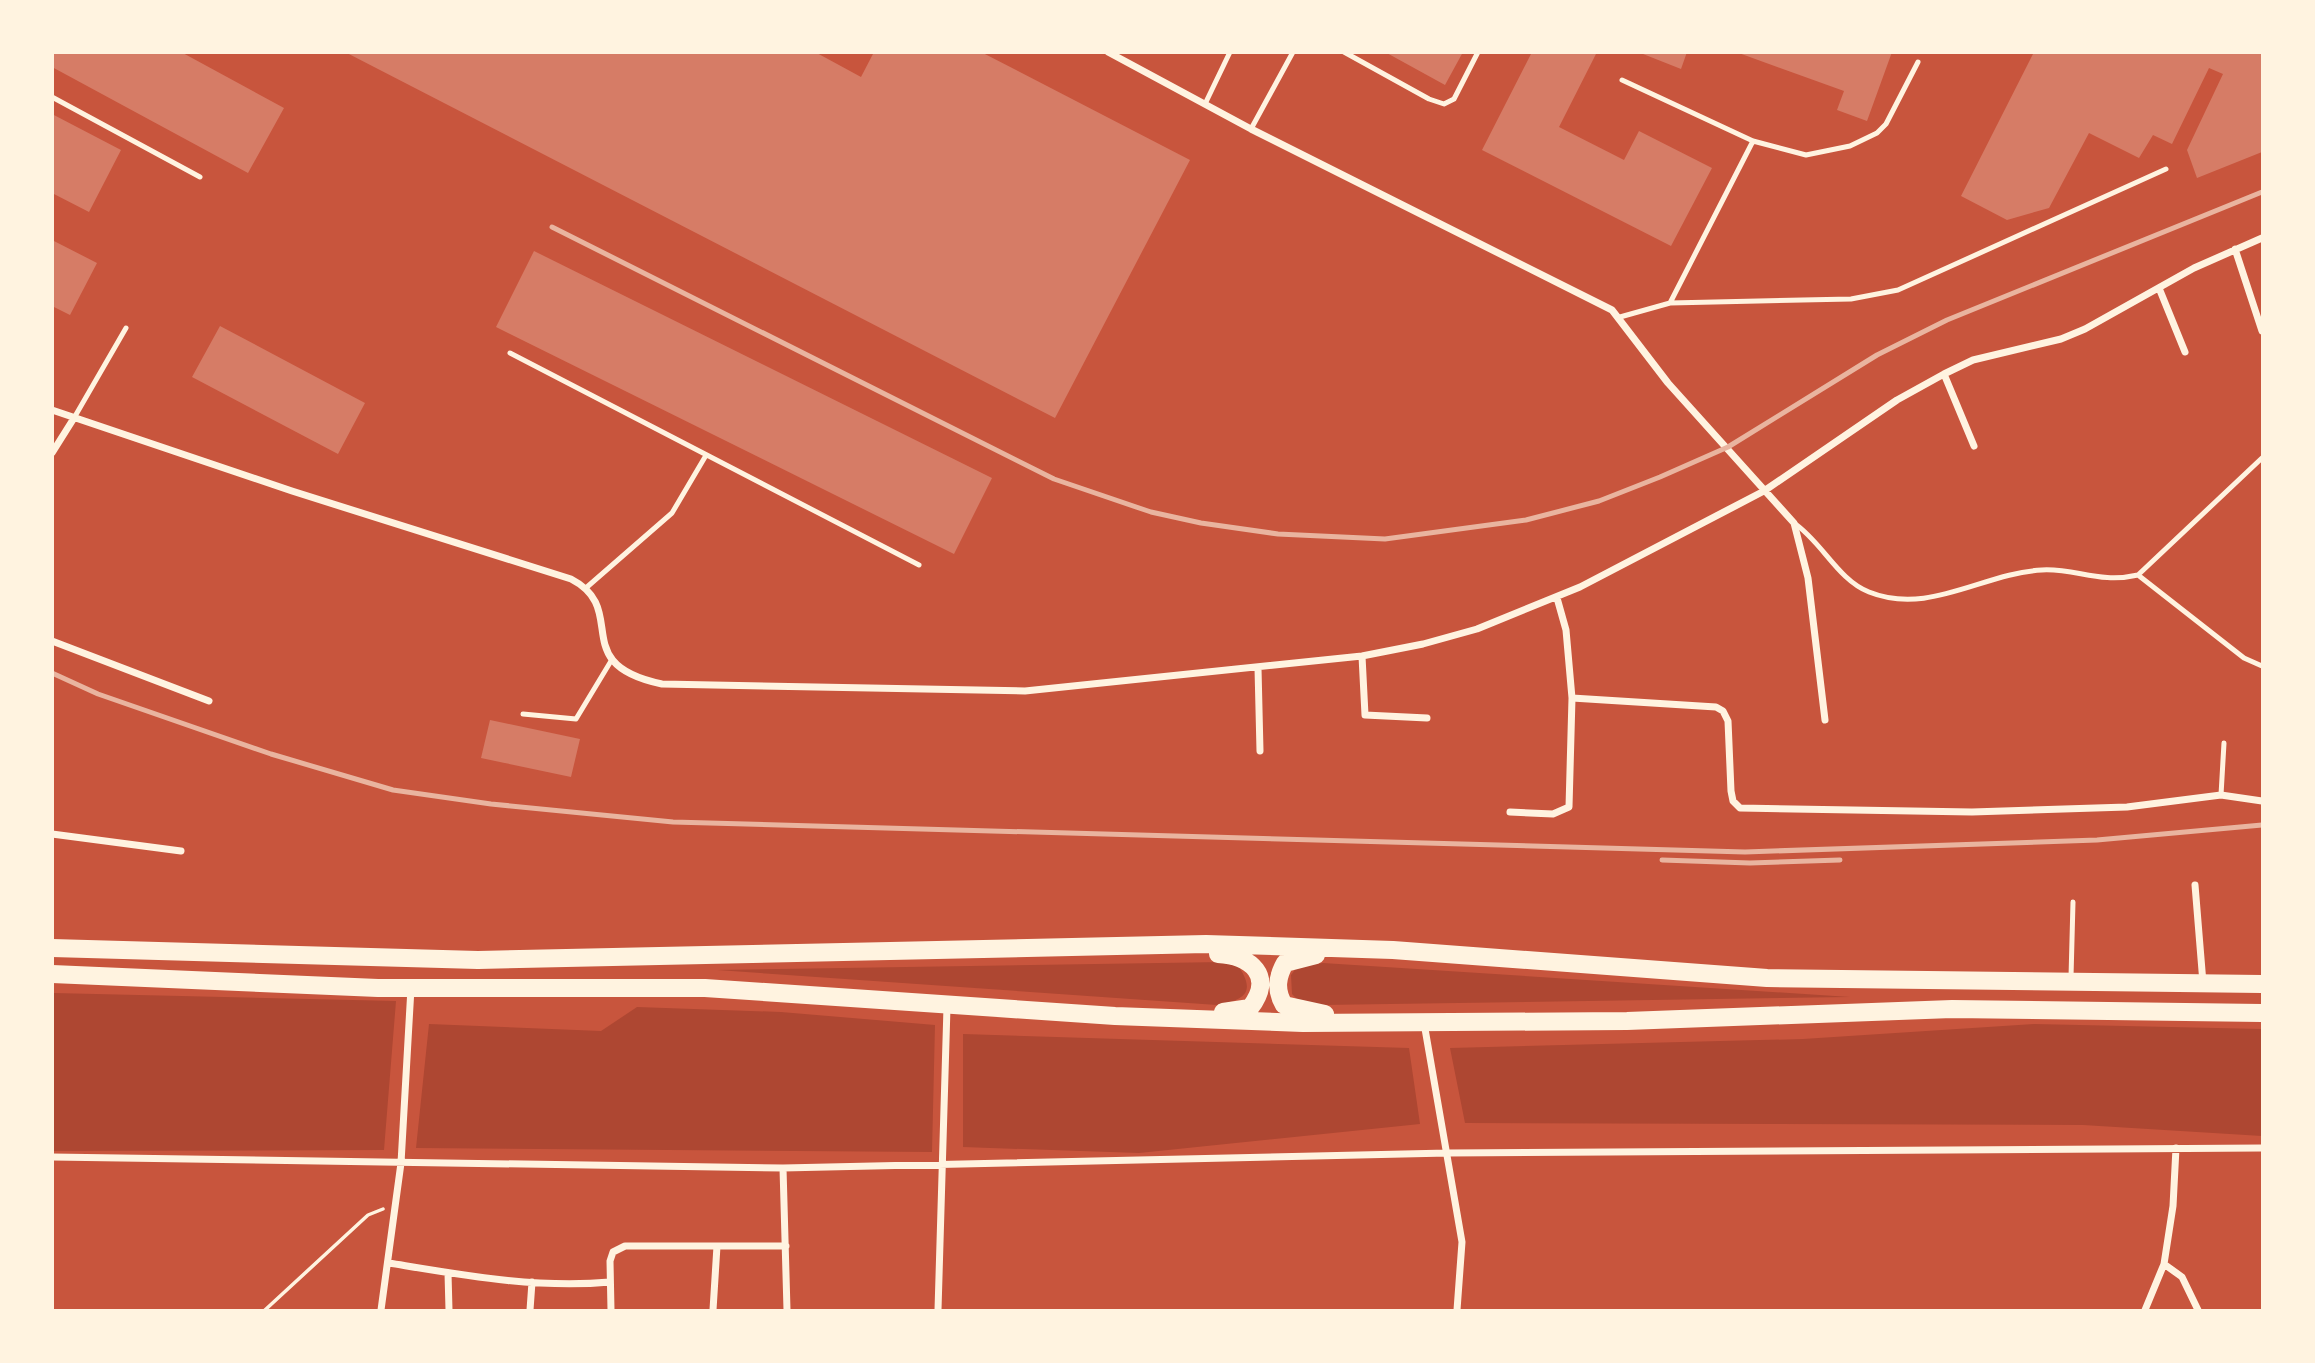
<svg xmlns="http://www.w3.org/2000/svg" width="2315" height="1363" font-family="'DM Sans',sans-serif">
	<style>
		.green { fill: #ae4732 }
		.building { fill: #d67c66 }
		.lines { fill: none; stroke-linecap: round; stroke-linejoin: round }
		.path { stroke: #fff3e0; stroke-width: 3.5 }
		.service { stroke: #fff3e0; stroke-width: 5 }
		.minor { stroke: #fff3e0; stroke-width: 7 }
		.trunk { stroke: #fff3e0; stroke-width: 18 }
		.rail { stroke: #e9b49f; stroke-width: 5 }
	</style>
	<rect width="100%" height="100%" fill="#c8553d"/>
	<!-- green -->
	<path class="green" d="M 1223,962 L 1239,967 C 1256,993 1244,1000 1217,1005 L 717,970 Z
		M 1323,963 L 1850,997 L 1322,1005 L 1299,1001 L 1292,994 L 1291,975 L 1297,967 Z
		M 53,993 L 396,1001 L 384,1150 L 53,1151 Z
		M 637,1007 L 781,1012 L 935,1025 L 932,1152 L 416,1148 L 429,1024 L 601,1031 Z
		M 2034,1024 L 2262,1029 L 2262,1136 L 2083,1125 L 1465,1123 L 1450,1048 L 1803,1039 Z
		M 963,1034 L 1409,1048 L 1420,1124 L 1139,1153 L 963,1147 Z"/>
	<!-- building -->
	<path class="building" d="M 52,52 L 181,52 L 284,108 L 248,173 L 52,67 Z
		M 345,52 L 815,52 L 861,77 L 874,52 L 981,52 L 1190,160 L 1055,418 Z
		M 1385,52 L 1463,52 L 1445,85 Z
		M 1532,52 L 1597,52 L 1559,127 L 1624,160 L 1639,131 L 1712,168 L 1671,246 L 1482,150 Z
		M 1638,52 L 1687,52 L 1681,69 Z
		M 1736,52 L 1892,52 L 1867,121 L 1837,110 L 1844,91 Z
		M 2034,52 L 2262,52 L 2262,152 L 2197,178 L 2187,150 L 2223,74 L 2209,68 L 2172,144 L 2153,135 L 2139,158 L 2089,133 L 2049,208 L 2007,220 L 1961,196 Z
		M 52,114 L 121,150 L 89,212 L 52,193 Z
		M 52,240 L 97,263 L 70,315 L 52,306 Z
		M 534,251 L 992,478 L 954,554 L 496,327 Z
		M 220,326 L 365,403 L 338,454 L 192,377 Z
		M 490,720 L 580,739 L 571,777 L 481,758 Z"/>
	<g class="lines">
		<!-- path -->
		<path class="path" d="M 265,1310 L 368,1215 L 383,1209"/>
		<!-- service -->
		<path class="service" d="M 1344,52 L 1429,99 L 1444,104 L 1454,99 L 1478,52
			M 1622,80 L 1753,141 L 1806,155 L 1850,146 L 1877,133 L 1886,124 L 1918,62
			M 52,97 L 200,177
			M 1205,104 L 1230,52
			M 1251,129 L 1293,52
			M 1670,303 L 1753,141
			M 1620,317 L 1670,303 L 1851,299 L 1898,290 L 2166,169
			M 510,353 L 919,565
			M 74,418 L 126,328
			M 1794,523 C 1822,542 1838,580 1869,592 C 1929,616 1983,573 2042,570 C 2076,568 2099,584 2138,575 L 2262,458
			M 2138,575 L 2244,658 L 2262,666
			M 587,587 L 672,513 L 705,457
			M 523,714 L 576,719 L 611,661
			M 2221,795 L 2224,743
			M 2071,977 L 2073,902"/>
		<!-- minor -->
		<path class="minor" d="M 1108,52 L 1251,129 L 1612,310 L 1668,383 L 1794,523 L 1808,578 L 1825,720
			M 2235,249 L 2262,331
			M 2159,288 L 2185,352
			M 1944,374 L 1974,446
			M 52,410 L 292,491 L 571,579 C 631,610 566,664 662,684 L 1025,691 L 1362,656 L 1423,644 L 1477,629 L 1580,587 L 1764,491 L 1897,400 L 1944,374 L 1973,360 L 2061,339 L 2085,329 L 2194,268 L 2262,238
			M 52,453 L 74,418
			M 1557,598 L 1566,630 L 1572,698 L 1716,707 L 1723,711 L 1728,721 L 1731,791 L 1733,801 L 1740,808 L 1972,812 L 2127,807 L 2221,795 L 2262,801
			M 52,641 L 209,701
			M 1362,656 L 1365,715 L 1427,718
			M 1258,668 L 1260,751
			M 1510,812 L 1553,814 L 1569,807 L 1572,698
			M 52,834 L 181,851
			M 2195,885 L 2203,983
			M 1424,1023 L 1462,1242 L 1457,1310
			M 52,1157 L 783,1168 L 1448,1153 L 2262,1148
			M 783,1168 L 787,1310
			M 389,1263 C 462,1275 537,1289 610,1282
			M 2164,1264 L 2182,1277 L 2198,1310
			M 448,1273 L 449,1310
			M 381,1310 L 401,1163 L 411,988
			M 530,1310 L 532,1282
			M 611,1310 L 610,1261 L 613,1252 L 625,1246 L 786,1246
			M 713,1310 L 717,1246
			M 938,1310 L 947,1007
			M 2145,1310 L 2164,1264 L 2173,1206 L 2176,1148"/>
		<!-- trunk -->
		<path class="trunk" d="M 52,948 L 478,960 L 1206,944 L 1393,950 L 1767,978 L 2262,984
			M 1218,954 C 1251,956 1275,976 1250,1008 L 1223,1012
			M 1316,955 L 1285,963 C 1277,977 1275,990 1284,1005 L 1325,1014
			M 52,974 L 378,988 L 705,988 L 1115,1016 L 1303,1023 L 1627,1021 L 1952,1009 L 2262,1013"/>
		<!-- rail -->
		<path class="rail" d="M 552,227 L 1054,479 L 1151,512 L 1201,523 L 1278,534 L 1385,539 L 1526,520 L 1599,501 L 1660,477 L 1728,447 L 1877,355 L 1947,320 L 2262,192
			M 52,673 L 98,694 L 271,754 L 393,790 L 491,804 L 673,822 L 1745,852 L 2097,840 L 2262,825
			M 1662,860 L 1750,863 L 1840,860"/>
	</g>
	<!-- border -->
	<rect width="2315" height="1363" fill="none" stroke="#fff3e0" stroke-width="108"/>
</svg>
